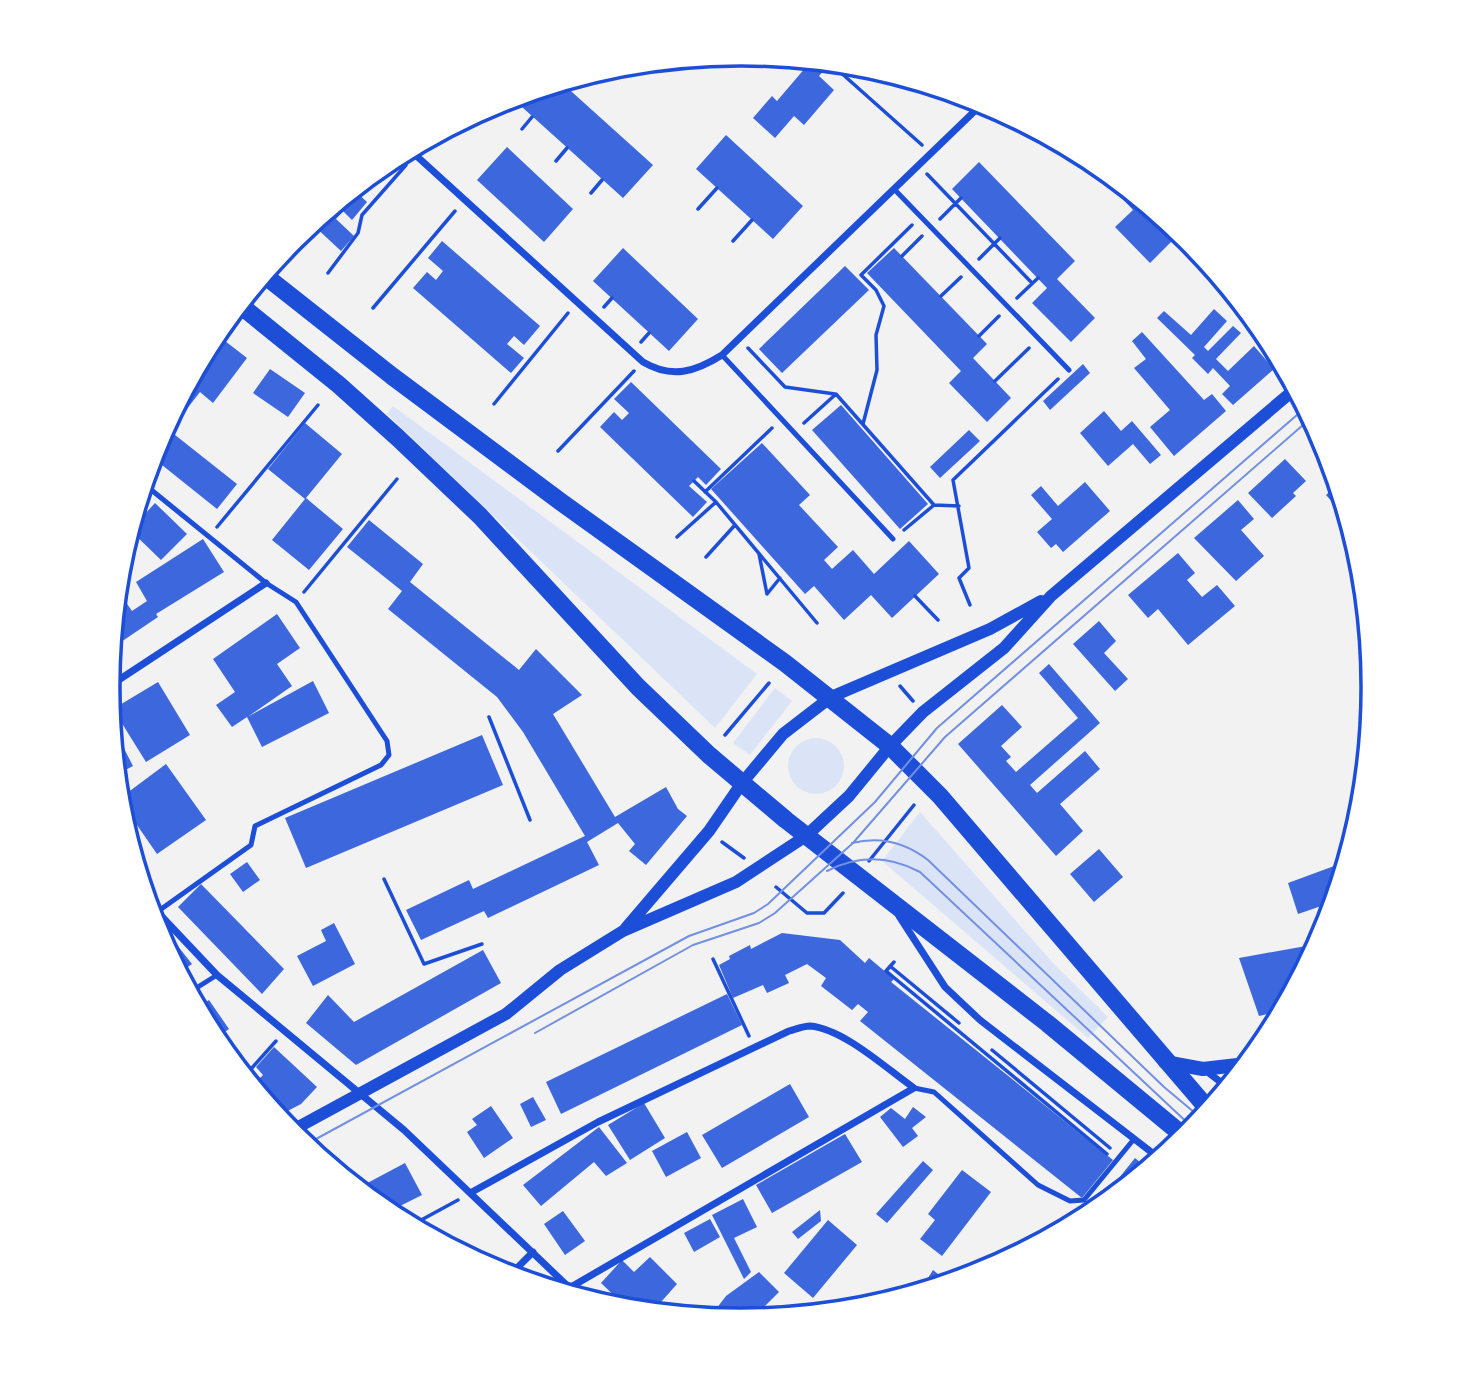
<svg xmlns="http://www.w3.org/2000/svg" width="1481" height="1374" font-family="'Golos Text',sans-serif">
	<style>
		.green { fill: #dbe4f7 }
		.building { fill: #3d67dc }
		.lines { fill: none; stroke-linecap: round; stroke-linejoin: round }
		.path { stroke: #1d4ed8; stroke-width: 3.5 }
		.service { stroke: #1d4ed8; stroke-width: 5 }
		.minor { stroke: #1d4ed8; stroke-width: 7 }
		.tertiary { stroke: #1d4ed8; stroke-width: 12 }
		.secondary { stroke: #1d4ed8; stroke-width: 14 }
		.primary { stroke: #1d4ed8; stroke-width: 18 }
		.tram { stroke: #7290e2; stroke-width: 2 }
		.rim { fill: none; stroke: #1d4ed8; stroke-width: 3.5 }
	</style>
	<rect width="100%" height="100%" fill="#f2f2f2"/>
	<!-- green -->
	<path class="green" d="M 393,406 L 757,674 L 715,728 L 387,414 Z
		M 775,688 L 792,701 L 750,755 L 733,743 Z
		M788 766a28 28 0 1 1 56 0a28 28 0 1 1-56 0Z
		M 920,812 L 1054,964 L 1108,1017 L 1088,1038 L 882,861 Z"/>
	<!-- building -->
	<path class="building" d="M 799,60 L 830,63 L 819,76 L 834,90 L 804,125 L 794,116 L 775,138 L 753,118 L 772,96 L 777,101 L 806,67 Z
		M 562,83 L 653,165 L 623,198 L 512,98 Z
		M 726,135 L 803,206 L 773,239 L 696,169 Z
		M 507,147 L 573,209 L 544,242 L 477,180 Z
		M 1080,154 L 1142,201 L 1175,238 L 1150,263 L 1115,227 L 1133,210 Z
		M 979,162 L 1075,261 L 1057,279 L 1095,318 L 1071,342 L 1032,303 L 1047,288 L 952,189 Z
		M 354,190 L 367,202 L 352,220 L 343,211 L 336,219 L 354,236 L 341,251 L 312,224 Z
		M 442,241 L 540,326 L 524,345 L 514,336 L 507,344 L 524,358 L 511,373 L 413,288 L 427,272 L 436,280 L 443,271 L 428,258 Z
		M 623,248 L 698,319 L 669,351 L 593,281 Z
		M 894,248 L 987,344 L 973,358 L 1011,398 L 987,422 L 949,383 L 961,371 L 867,273 Z
		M 845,266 L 869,290 L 782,373 L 759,349 Z
		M 1214,309 L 1227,321 L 1204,347 L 1208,351 L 1233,326 L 1241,333 L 1216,359 L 1228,371 L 1254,346 L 1274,369 L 1233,405 L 1222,394 L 1230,386 L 1213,368 L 1208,374 L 1192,358 L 1195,355 L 1157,318 L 1164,311 L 1191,335 Z
		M 1142,332 L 1204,400 L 1212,394 L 1226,411 L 1174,456 L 1150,427 L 1170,410 L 1134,368 L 1146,359 L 1132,341 Z
		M 216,334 L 247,358 L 213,403 L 200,392 L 179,419 L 172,414 Z
		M 1083,364 L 1090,373 L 1050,410 L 1043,401 Z
		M 270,369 L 305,393 L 288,417 L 253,393 Z
		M 631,382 L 721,469 L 706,485 L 698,477 L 689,486 L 707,502 L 693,517 L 600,427 L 614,412 L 622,420 L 629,413 L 614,399 Z
		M 841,405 L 928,504 L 900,529 L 812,430 Z
		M 1104,411 L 1121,431 L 1132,421 L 1161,455 L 1150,464 L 1133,444 L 1108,466 L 1080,433 Z
		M 305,423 L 342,454 L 306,498 L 343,529 L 309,570 L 272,540 L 305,499 L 268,469 Z
		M 165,427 L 237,484 L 217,509 L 152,457 Z
		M 969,430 L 980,441 L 940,478 L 930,467 Z
		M 762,443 L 810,495 L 799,505 L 838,547 L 824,560 L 832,569 L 853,550 L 874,574 L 909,541 L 939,574 L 892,618 L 871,595 L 844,620 L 814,586 L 805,594 L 711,489 Z
		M 1285,459 L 1306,481 L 1293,493 L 1296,496 L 1272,518 L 1248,493 Z
		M 1085,482 L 1110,511 L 1063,552 L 1056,544 L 1051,548 L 1037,532 L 1052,519 L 1031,495 L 1041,486 L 1058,506 Z
		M 1337,485 L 1344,509 L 1341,512 L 1326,495 Z
		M 1238,500 L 1254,519 L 1241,530 L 1264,556 L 1236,581 L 1194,538 Z
		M 155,503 L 187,534 L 161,560 L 130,530 Z
		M 369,520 L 423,564 L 410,582 L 519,670 L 536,649 L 582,695 L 553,714 L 615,817 L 666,787 L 678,809 L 687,816 L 646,865 L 629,851 L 635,844 L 618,823 L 587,842 L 599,865 L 488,918 L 484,911 L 421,940 L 406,910 L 469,880 L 473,889 L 585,836 L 523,732 L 497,697 L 388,609 L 402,591 L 347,547 Z
		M 203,539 L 224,572 L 156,614 L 158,617 L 112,648 L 118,581 L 123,589 L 119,592 L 132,611 L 147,601 L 136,582 Z
		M 1178,553 L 1195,573 L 1187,580 L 1202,597 L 1217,585 L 1235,606 L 1188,645 L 1158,609 L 1148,618 L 1128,595 Z
		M 277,614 L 300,648 L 277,664 L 292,686 L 249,716 L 313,681 L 329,713 L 262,747 L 247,717 L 232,727 L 216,705 L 235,692 L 213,659 Z
		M 1099,621 L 1116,641 L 1104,653 L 1128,679 L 1115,691 L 1073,644 Z
		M 1049,664 L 1100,723 L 1030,785 L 1037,793 L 1085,751 L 1100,769 L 1060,804 L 1083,831 L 1056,856 L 958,744 L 1002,705 L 1022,727 L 1001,746 L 1011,757 L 1006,761 L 1016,772 L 1078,718 L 1039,673 Z
		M 158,682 L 190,735 L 146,762 L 113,709 Z
		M 112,725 L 133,766 L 116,775 Z
		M 482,735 L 503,785 L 306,868 L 285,818 Z
		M 166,764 L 206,820 L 157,854 L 119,799 Z
		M 1099,849 L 1123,877 L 1094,902 L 1070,874 Z
		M 247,862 L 260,880 L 243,892 L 230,874 Z
		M 1345,862 L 1333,902 L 1298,914 L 1288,883 Z
		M 201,884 L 284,969 L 262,994 L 178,907 Z
		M 334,923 L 355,964 L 313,986 L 297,956 L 326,941 L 321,930 Z
		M 782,933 L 840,940 L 865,963 L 869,958 L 894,979 L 891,982 L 1113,1160 L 1082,1198 L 860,1021 L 868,1012 L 858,1004 L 852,1010 L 821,986 L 826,978 L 807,964 L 785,975 L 789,983 L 767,993 L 763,985 L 733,998 L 719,965 L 730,959 L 729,956 L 750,945 L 751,949 Z
		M 177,945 L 192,964 L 179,973 L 168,952 Z
		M 1306,946 L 1311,956 L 1281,1011 L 1259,1016 L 1239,958 Z
		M 483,950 L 501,983 L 356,1065 L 306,1023 L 328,995 L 354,1022 Z
		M 727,994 L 742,1025 L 561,1114 L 546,1082 Z
		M 209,1000 L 229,1029 L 215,1039 L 198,1008 Z
		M 274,1047 L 317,1087 L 301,1104 L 278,1116 L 253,1085 L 263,1075 L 256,1067 Z
		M 790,1084 L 809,1117 L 722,1168 L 702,1135 Z
		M 533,1097 L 546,1120 L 531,1127 L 520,1104 Z
		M 644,1103 L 665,1138 L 630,1160 L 608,1125 Z
		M 491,1106 L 513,1138 L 484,1158 L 467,1132 L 477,1125 L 472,1119 Z
		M 913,1107 L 926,1117 L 912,1128 L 918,1136 L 903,1147 L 880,1117 L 891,1108 L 905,1119 Z
		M 599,1127 L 627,1163 L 606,1176 L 594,1162 L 541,1206 L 523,1185 Z
		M 687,1132 L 701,1158 L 666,1177 L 652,1151 Z
		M 845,1134 L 862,1162 L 772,1213 L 756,1185 Z
		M 1135,1158 L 1147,1168 L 1102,1205 L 1099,1203 Z
		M 923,1161 L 933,1170 L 887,1223 L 876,1214 Z
		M 405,1163 L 422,1195 L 388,1212 L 358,1188 Z
		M 962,1170 L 991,1192 L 942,1256 L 920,1239 L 935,1220 L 928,1214 Z
		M 743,1199 L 757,1227 L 734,1238 L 751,1272 L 744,1279 L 712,1215 Z
		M 820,1210 L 821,1221 L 798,1239 L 792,1232 Z
		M 563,1211 L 585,1241 L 565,1255 L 544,1224 Z
		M 710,1219 L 720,1237 L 694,1252 L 684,1233 Z
		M 828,1220 L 857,1245 L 813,1298 L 784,1273 Z
		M 650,1257 L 677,1284 L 653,1311 L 628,1309 L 601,1283 L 622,1260 L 634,1272 Z
		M 933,1270 L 948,1282 L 920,1291 Z
		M 759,1272 L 779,1292 L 753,1318 L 710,1317 L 726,1296 Z"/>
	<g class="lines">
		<!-- path -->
		<path class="path" d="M 830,63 L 922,145
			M 522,129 L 532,117
			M 556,161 L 567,148
			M 927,174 L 1032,283
			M 591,193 L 602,180
			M 698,209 L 717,188
			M 940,219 L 961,198
			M 1160,223 L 1164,220
			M 733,241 L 752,220
			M 902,256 L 922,236
			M 979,259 L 1000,238
			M 328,273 L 358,233 L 362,215 L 406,165
			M 941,296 L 961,277
			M 1017,298 L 1038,278
			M 604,307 L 612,298
			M 373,308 L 455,211
			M 979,336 L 999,316
			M 641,342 L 649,333
			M 748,348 L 785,387 L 835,394
			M 995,381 L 1029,348
			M 494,404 L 568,313
			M 804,423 L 836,394 L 934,505 L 904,530
			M 863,424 L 877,370 L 876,335 L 884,306 L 876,290 L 861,275 L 912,225
			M 558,451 L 634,371
			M 694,481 L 716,502 L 817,623
			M 705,492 L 772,428
			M 934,505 L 959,506
			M 217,527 L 318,405
			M 677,537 L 716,502
			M 759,554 L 767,594
			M 706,557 L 735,525
			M 304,592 L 397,479
			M 767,594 L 780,578
			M 915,596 L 938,620
			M 970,605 L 959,578 L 969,568 L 953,480 L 1058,379
			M 900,686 L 913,701
			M 489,717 L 530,820
			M 725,735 L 769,683
			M 722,842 L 744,858
			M 869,861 L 914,805
			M 384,879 L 424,964 L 482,944
			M 776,887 L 807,913 L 824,913 L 843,893
			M 713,959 L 749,1036
			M 894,962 L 886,971 L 1107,1154
			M 890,966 L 959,1023
			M 992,1050 L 1110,1148
			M 243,1073 L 251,1069 L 276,1041
			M 412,1225 L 458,1200"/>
		<!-- service -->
		<path class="service" d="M 894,189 L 1069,370
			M 722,355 L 893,539
			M 144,484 L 266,583 L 296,602 L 387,741 L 389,755 L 381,765 L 255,826 L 251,845 L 157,912
			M 190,992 L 217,975
			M 914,1088 L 934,1092 L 1038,1185 L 1070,1201 L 1084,1200 L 1134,1139"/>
		<!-- minor -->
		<path class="minor" d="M 410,150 L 643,362 C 672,379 695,372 722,355 L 983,103
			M 108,687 L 266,583
			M 148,902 L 217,975 L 404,1130 L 577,1295
			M 899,916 L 945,987 L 980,1020 L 1159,1158
			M 1205,1070 L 1227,1087
			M 472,1192 L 598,1122 L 789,1031 C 796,1029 804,1026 810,1026 C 844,1029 887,1069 914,1088 L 564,1291
			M 510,1275 L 533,1252"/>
		<!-- tertiary -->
		<path class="tertiary" d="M 626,928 L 709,831 L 742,783 L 783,734 L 831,697 L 990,629 L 1041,601
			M 291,1131 L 506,1014 L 560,970 L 623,931 L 736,882 L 806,836 L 849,796 L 890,746 L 923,712 L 1004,648 L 1051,596 L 1295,389"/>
		<!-- secondary -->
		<path class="secondary" d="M 1165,1062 L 1203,1069 L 1246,1064"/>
		<!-- primary -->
		<path class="primary" d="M 264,275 L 392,376 L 561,502 L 785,663 L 890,746 L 940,796 L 1208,1109
			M 240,305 L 339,385 L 398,438 L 480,516 L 638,687 L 709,755 L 786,820 L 1047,1023 L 1185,1137"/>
		<!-- tram -->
		<path class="tram" d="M 852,843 C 880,836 906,843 928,860 L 1164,1087 L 1201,1118
			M 827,871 C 858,855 890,856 920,872 L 1193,1128
			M 535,1033 L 693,945 L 759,923 L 775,913 L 853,843 L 945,737 L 1311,418
			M 305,1145 L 689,936 L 754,913 L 768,904 L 875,802 L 937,728 L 1305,408"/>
	</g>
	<!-- crop -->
	<path d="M0 0H1481V1374H0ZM740 66H741A620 620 0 0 1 1361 686V688A620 620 0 0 1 741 1308H740A620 620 0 0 1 120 688V686A620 620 0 0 1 740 66Z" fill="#fff" fill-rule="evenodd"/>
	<path class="rim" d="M740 66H741A620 620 0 0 1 1361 686V688A620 620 0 0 1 741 1308H740A620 620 0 0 1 120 688V686A620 620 0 0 1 740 66Z"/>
</svg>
